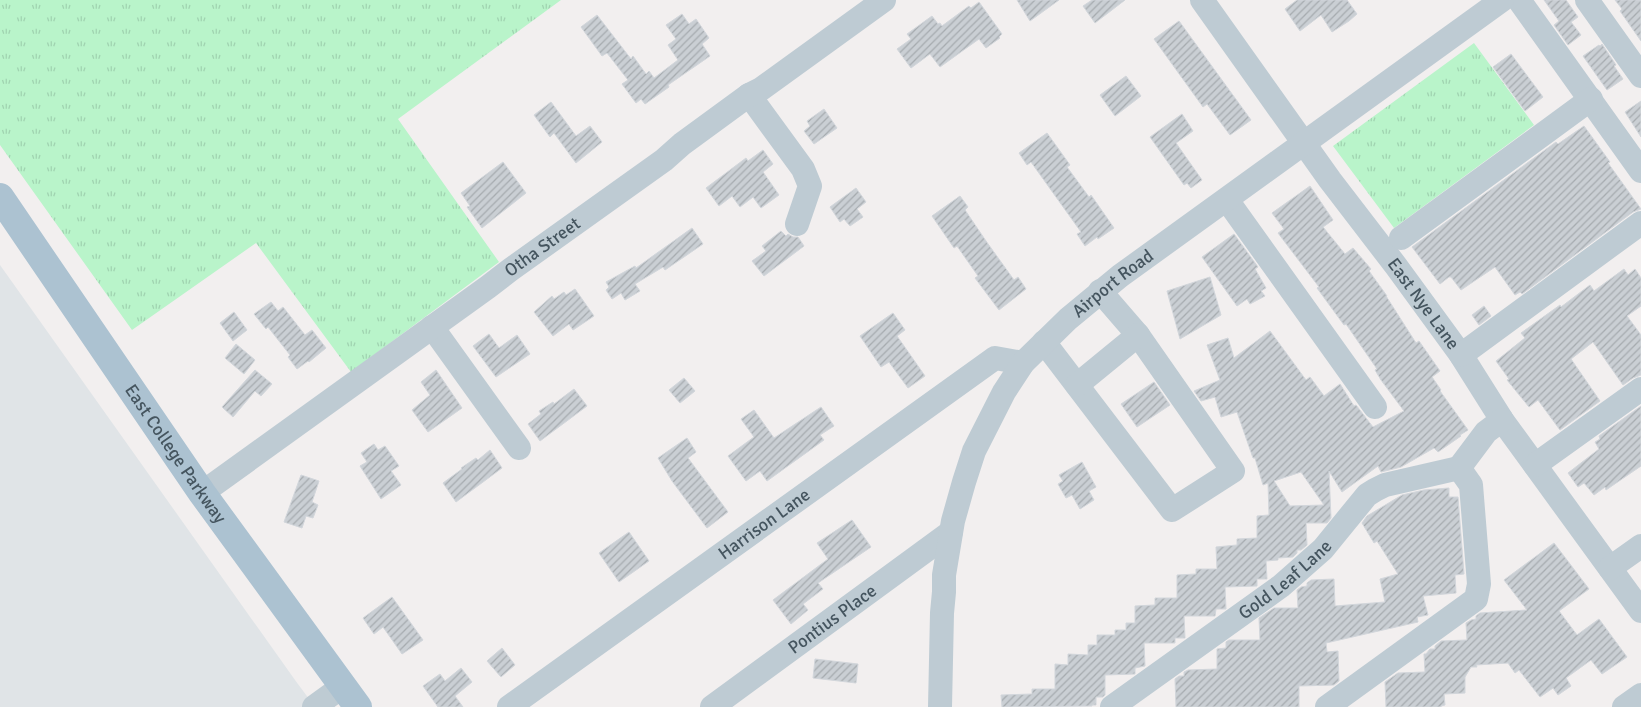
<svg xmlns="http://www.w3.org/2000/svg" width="1641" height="707" font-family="Signika,sans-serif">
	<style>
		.airport { fill: #e0e4e7 }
		.grass { fill: url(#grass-tufts) }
		.building { fill: url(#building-hatch); stroke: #d2d6db; fill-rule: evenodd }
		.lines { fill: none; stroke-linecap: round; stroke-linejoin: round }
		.minor { stroke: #becbd3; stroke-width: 24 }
		.major { stroke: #acc2d1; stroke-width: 28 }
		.labels { text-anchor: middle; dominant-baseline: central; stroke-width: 5; stroke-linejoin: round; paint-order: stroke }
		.street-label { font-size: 18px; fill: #45555f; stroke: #fff }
	</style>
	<defs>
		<pattern id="grass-tufts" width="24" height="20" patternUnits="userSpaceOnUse" patternTransform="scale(1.25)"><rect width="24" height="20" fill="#b9f4ca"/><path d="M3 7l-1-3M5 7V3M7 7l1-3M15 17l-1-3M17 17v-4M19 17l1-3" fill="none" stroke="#a0d3b0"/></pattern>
		<pattern id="building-hatch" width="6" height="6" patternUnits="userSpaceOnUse" patternTransform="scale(1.25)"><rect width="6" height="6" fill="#cacfd4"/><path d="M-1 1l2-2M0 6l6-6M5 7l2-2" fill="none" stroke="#a6abaf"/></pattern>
	</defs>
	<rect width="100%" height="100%" fill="#f2efef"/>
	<!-- airport -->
	<path class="airport" d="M 0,265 L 295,680 L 315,707 L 0,707 Z"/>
	<!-- grass -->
	<path class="grass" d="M 0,0 L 561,0 L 398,119 L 499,262 L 351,372 L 256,243 L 132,330 L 0,145 Z
		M 1474,43 L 1534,125 L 1394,228 L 1333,146 Z"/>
	<!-- building -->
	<path class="building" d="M 1017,0 L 1059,0 L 1030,21 Z
		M 1092,0 L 1125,0 L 1095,23 L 1083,6 Z
		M 1297,0 L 1347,0 L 1357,14 L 1349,21 L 1332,32 L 1321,15 L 1300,31 L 1285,9 Z
		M 1544,0 L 1566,0 L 1578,17 L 1571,22 L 1581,35 L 1568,45 L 1554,25 L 1559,21 Z
		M 1615,0 L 1641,0 L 1641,41 L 1620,11 L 1622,9 Z
		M 979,2 L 1002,34 L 999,37 L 1000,38 L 986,48 L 979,39 L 940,67 L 930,54 L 911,68 L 897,49 L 911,39 L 907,34 L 932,16 L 938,24 L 940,23 L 942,26 L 969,6 L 971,8 Z
		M 682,14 L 689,24 L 696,19 L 709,38 L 702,44 L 710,56 L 668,85 L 669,87 L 645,104 L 641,99 L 636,103 L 622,84 L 628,80 L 607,53 L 602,56 L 581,27 L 597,15 L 631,59 L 633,56 L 646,74 L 649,71 L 654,78 L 678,60 L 668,45 L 676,39 L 666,25 Z
		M 1179,21 L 1251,120 L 1230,135 L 1207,104 L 1203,107 L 1154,39 Z
		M 1602,44 L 1616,65 L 1614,66 L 1623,79 L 1607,90 L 1583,56 L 1599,45 L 1600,46 Z
		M 1511,54 L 1543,97 L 1525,111 L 1493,67 Z
		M 1126,76 L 1141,96 L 1115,116 L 1100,95 Z
		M 1641,101 L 1641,137 L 1625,112 Z
		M 551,102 L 576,136 L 590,126 L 602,142 L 576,163 L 554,133 L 550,137 L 534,115 Z
		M 824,109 L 837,128 L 814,144 L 804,131 L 810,126 L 807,121 Z
		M 1182,114 L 1193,131 L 1176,143 L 1202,180 L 1191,188 L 1187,183 L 1184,185 L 1150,137 Z
		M 1584,126 L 1610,162 L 1608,163 L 1641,209 L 1633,212 L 1522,294 L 1520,292 L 1515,295 L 1495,267 L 1461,290 L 1451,277 L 1449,277 L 1440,284 L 1412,247 L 1556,142 L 1558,144 Z
		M 1047,133 L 1070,165 L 1067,167 L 1089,197 L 1091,195 L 1114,228 L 1098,239 L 1097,237 L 1085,246 L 1077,234 L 1081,232 L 1031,162 L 1027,165 L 1019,153 Z
		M 763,150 L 773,164 L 763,172 L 779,195 L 761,208 L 753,197 L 740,207 L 732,196 L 719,206 L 706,188 L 746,158 L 748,161 Z
		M 503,162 L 526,193 L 482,228 L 467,207 L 470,206 L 461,193 Z
		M 1310,186 L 1333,220 L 1323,227 L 1345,254 L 1353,248 L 1371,269 L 1369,271 L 1387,296 L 1386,296 L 1416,343 L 1419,341 L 1440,371 L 1432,377 L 1441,390 L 1440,391 L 1468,430 L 1460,435 L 1461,436 L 1438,452 L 1434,448 L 1401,467 L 1381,472 L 1378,466 L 1342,492 L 1329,471 L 1331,518 L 1327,523 L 1306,523 L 1307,545 L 1301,550 L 1297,550 L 1297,553 L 1293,557 L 1278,558 L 1278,560 L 1266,561 L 1267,579 L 1257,579 L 1257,586 L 1225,587 L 1226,609 L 1216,609 L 1215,616 L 1184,616 L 1185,638 L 1175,638 L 1175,643 L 1144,643 L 1145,666 L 1135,668 L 1135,674 L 1105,675 L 1105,695 L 1103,697 L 1096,697 L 1096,705 L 1092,705 L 1092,706 L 1002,707 L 1001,695 L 1032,694 L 1032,689 L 1055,689 L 1055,664 L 1068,665 L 1068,654 L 1088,655 L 1088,645 L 1097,645 L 1097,635 L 1115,635 L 1115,630 L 1126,630 L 1126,623 L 1135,623 L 1135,606 L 1155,605 L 1155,598 L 1177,598 L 1177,575 L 1196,574 L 1196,569 L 1217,569 L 1216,547 L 1237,545 L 1237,539 L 1257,538 L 1257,516 L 1269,515 L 1268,483 L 1263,485 L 1255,458 L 1253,458 L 1237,412 L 1221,417 L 1215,397 L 1201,401 L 1194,391 L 1220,380 L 1207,345 L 1228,338 L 1234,358 L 1270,331 L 1306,380 L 1310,377 L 1324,396 L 1340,384 L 1354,406 L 1356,405 L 1373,427 L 1404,411 L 1381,380 L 1375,370 L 1377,369 L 1346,324 L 1344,325 L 1317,288 L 1319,287 L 1278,233 L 1284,229 L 1272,213 ZM 1301,472 L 1324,505 L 1290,506 L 1274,481 Z
		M 856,188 L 866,202 L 857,209 L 863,217 L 850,226 L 844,219 L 840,222 L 830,207 Z
		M 960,196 L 968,207 L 965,210 L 986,241 L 1014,280 L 1018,277 L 1026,289 L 999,310 L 975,278 L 978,276 L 957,246 L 954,248 L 932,216 Z
		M 692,228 L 703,244 L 665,270 L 663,267 L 635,284 L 640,291 L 625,300 L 621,293 L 612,299 L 606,290 L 609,287 L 606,282 L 635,266 L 636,268 Z
		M 781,231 L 786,236 L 788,234 L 793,237 L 798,237 L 804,246 L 764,276 L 752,261 L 766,251 L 762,246 Z
		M 1234,234 L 1258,267 L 1255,269 L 1266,288 L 1261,291 L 1265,296 L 1250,304 L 1247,299 L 1237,306 L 1202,257 Z
		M 1624,269 L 1628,275 L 1635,269 L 1641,278 L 1641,306 L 1627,316 L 1641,335 L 1641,375 L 1633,378 L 1623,385 L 1593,342 L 1571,359 L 1600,401 L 1560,430 L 1538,400 L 1529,407 L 1507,380 L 1509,379 L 1496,361 L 1525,338 L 1521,333 L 1560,305 L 1561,307 L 1590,285 L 1594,291 Z
		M 1210,277 L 1221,315 L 1180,339 L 1167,291 Z
		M 575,289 L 594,316 L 573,330 L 569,324 L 553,336 L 534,312 L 552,296 L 554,299 L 564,292 L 566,295 Z
		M 271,302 L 278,311 L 283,307 L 305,335 L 312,330 L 326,348 L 309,362 L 308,361 L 297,369 L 288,357 L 290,355 L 268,327 L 266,329 L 254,314 Z
		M 1484,306 L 1491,316 L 1479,325 L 1472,315 Z
		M 234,312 L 247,330 L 233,341 L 220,323 Z
		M 893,313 L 905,330 L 897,336 L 925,376 L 908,388 L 889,362 L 881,367 L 860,336 Z
		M 489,334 L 499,348 L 517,335 L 530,354 L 496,377 L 473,346 Z
		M 236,344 L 255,360 L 244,374 L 225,358 Z
		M 255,370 L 272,384 L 261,396 L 255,391 L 233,417 L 222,407 Z
		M 436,370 L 462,408 L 428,432 L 412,410 L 430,395 L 421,382 Z
		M 684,378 L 695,391 L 680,403 L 669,390 Z
		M 1154,382 L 1170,405 L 1137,427 L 1121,404 Z
		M 574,389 L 587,406 L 540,441 L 528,424 L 541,414 L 539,411 L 553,402 L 554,404 Z
		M 1641,406 L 1641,466 L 1606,490 L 1605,487 L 1594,495 L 1584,483 L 1578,487 L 1568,473 L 1599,449 L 1595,442 L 1600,439 L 1599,436 Z
		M 821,407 L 834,426 L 820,435 L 824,440 L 767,481 L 760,471 L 746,481 L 728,456 L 754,437 L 741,419 L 754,410 L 774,438 Z
		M 687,438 L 696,452 L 688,458 L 728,512 L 707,528 L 672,481 L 658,458 Z
		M 374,444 L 378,450 L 385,446 L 399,466 L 391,471 L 401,485 L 381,499 L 360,466 L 367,462 L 361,453 Z
		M 490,450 L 502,468 L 456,502 L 443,483 L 462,469 L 461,468 L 476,458 L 478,460 Z
		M 1082,462 L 1096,487 L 1089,491 L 1094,500 L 1080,509 L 1072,495 L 1066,498 L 1058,484 L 1063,481 L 1059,475 Z
		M 301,475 L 319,481 L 312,502 L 318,505 L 313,518 L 306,516 L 302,528 L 284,522 Z
		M 1449,488 L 1449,497 L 1458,497 L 1464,574 L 1455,575 L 1456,593 L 1423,596 L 1428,615 L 1417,617 L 1418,622 L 1326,643 L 1327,652 L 1338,651 L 1339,681 L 1334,685 L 1299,686 L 1299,707 L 1176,707 L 1175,679 L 1179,676 L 1184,676 L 1184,672 L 1188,670 L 1217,669 L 1217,649 L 1226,648 L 1226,642 L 1229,640 L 1260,640 L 1259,618 L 1274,608 L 1298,608 L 1297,590 L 1301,587 L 1307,586 L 1307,583 L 1311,580 L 1334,579 L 1335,606 L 1385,602 L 1380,579 L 1398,574 L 1377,541 L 1374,543 L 1362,523 L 1367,516 L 1402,495 L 1424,490 Z
		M 852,520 L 871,547 L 818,583 L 823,589 L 803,604 L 808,610 L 791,624 L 773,600 L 828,559 L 817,543 Z
		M 629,532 L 649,561 L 619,582 L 599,553 Z
		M 1554,543 L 1589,589 L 1559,611 L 1577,635 L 1599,619 L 1627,657 L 1602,674 L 1591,660 L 1566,678 L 1571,686 L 1558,695 L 1553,688 L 1540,697 L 1519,670 L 1515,673 L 1508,663 L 1476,665 L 1477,667 L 1471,667 L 1465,677 L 1465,693 L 1444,694 L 1445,705 L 1441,706 L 1441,707 L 1386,707 L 1385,682 L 1398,673 L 1425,672 L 1424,654 L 1426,654 L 1430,649 L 1435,649 L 1435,646 L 1441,641 L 1467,640 L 1466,623 L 1471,620 L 1476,619 L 1476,616 L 1480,613 L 1527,610 L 1504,580 Z
		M 392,597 L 423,640 L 402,654 L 383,627 L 374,634 L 363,618 Z
		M 502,648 L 515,665 L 501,677 L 487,661 Z
		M 815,659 L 858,664 L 856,683 L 813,678 Z
		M 461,668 L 472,682 L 455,696 L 463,707 L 438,707 L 423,686 L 440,674 L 445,681 Z"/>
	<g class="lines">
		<!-- minor -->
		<g class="minor">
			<path id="s1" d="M 1202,0 L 1330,180 L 1396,266 L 1461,355 L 1502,420 L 1641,611"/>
			<path d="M 1519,0 L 1641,171"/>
			<path d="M 1587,0 L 1641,76"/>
			<path d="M 749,95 L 803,169 L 810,186 L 797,224"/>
			<path d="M 1227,200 L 1375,407"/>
			<path d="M 1401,238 L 1591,99"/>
			<path d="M 432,327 L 519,448"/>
			<path d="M 1044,342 L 1172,510 L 1233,471 L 1138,335 L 1100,291"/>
			<path d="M 1461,355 L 1641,223"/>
			<path d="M 1077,385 L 1138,335"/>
			<path d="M 1535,465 L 1641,389"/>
			<path id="s2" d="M 202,493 L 488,287 L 510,270 L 664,160 L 682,144 L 749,95 L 761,89 L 884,0"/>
			<path d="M 1610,568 L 1641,546"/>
			<path d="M 314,707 L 343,686"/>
			<path id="s3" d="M 509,707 L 995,358 L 1023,363"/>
			<path id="s4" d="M 712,707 L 951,532"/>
			<path id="s5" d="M 940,707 L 942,613 L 944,592 L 944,575 L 953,521 L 964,482 L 974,451 L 1004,392 L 1023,363 L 1068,319 L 1120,276 L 1502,0"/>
			<path id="s6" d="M 1112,707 L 1281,586 L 1323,549 L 1367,495 L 1375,490 L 1385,485 L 1459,468"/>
			<path d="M 1327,707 L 1476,599 L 1479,584 L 1471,485 L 1459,468 L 1486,432 L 1502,420"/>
			<path d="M 1624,707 L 1641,695"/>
		</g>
		<!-- major -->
		<path class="major" id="s7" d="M 0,197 L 202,493 L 358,707"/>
	</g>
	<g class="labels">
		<!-- street labels -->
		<g class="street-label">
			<text stroke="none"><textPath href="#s2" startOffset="420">Otha Street</textPath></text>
			<text stroke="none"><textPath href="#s5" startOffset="481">Airport Road</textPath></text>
			<text stroke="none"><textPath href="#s1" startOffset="376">East Nye Lane</textPath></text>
			<text stroke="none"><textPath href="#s7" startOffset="311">East College Parkway</textPath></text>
			<text stroke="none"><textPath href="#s3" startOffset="314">Harrison Lane</textPath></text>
			<text stroke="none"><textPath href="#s6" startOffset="215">Gold Leaf Lane</textPath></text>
			<text stroke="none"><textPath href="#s4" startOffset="149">Pontius Place</textPath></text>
		</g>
	</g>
</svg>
